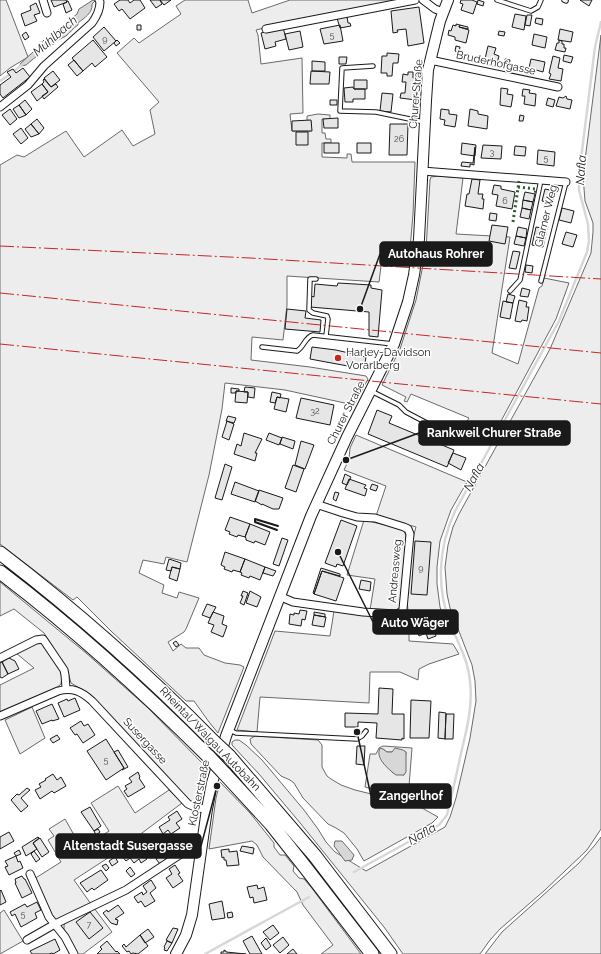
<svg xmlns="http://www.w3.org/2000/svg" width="601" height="954" font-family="Raleway,sans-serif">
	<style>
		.built { fill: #ededed; stroke: #6a6a6a; fill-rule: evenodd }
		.water { fill: #d7d7d7; stroke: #6a6a6a }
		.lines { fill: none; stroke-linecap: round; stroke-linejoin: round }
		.stream { stroke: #d7d7d7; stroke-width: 2.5 }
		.building { fill: #e6e6e6; stroke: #1a1a1a }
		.lane-casing { stroke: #1a1a1a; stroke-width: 5.5 }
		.street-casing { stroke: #1a1a1a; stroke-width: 9 }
		.secondary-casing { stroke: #1a1a1a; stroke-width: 12 }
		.highway-casing { stroke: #1a1a1a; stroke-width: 15 }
		.lane { stroke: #fff; stroke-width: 3.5 }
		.street { stroke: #fff; stroke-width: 7 }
		.secondary { stroke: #fff; stroke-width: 10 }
		.highway { stroke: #fff; stroke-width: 13 }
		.highway-bridge-casing { stroke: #1a1a1a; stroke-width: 15; stroke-linecap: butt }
		.highway-bridge { stroke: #fff; stroke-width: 13 }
		.hedge { stroke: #2b5a34; stroke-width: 3; stroke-dasharray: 2 3; stroke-linecap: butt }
		.wall { stroke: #1a1a1a; stroke-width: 2 }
		.power { stroke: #c62828; stroke-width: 1; stroke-dasharray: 14 3 2 3; stroke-linecap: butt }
		.poi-dot { fill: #c62828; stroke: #fff; stroke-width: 1.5 }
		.labels { text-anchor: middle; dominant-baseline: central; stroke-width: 3; stroke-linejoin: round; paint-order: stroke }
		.number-label { font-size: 9px; fill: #4d4d4d }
		.street-label { font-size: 11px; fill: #1a1a1a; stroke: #fff }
		.poi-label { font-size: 11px; fill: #1a1a1a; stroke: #fff; text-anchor: start }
		.water-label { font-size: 12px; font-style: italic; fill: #1a1a1a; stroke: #fff }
		.leader { fill: none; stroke: #1a1a1a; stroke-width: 1.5 }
		.callout-dot { fill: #1a1a1a; stroke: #fff; stroke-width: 1.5 }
		.callout { fill: #1a1a1a; stroke: #1a1a1a; stroke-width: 1.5 }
		.callout-label { font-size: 12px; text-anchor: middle; font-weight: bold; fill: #fff }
	</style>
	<rect width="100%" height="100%" fill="#fff"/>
	<!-- built -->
	<path class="built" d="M 0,0 L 6,0 L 28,57 L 10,68 L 0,76 Z
		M 185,0 L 248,0 L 252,13 L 290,0 L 405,0 L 276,25 L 256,30 L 258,35 L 261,64 L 302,58 L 303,113 L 290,114 L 292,131 L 311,131 L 311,121 L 307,120 L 307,116 L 318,114 L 330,115 L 330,119 L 322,119 L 322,133 L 325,133 L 326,139 L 331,139 L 331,143 L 322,143 L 322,157 L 347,158 L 347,154 L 351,154 L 352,162 L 415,162 L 413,214 L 409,261 L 382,258 L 379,282 L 287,276 L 287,305 L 283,340 L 252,337 L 251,360 L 310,367 L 366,376 L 368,379 L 354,405 L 285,390 L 225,383 L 222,409 L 209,475 L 187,562 L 166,557 L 164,564 L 143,560 L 139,573 L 164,585 L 162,593 L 177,598 L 179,592 L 199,598 L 186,629 L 184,632 L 168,642 L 173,651 L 181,644 L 186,648 L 199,648 L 204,655 L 225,663 L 240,665 L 244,667 L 218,733 L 209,722 L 194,701 L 186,701 L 111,631 L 77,597 L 73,600 L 0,544 L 0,165 L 17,155 L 24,157 L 66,131 L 84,157 L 122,130 L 133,146 L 155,134 L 150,110 L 159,102 L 117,53 L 134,38 L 139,43 L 181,14 L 176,6 Z
		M 601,35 L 601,829 L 587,850 L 545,890 L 500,929 L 490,940 L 480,954 L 403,954 L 384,927 L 301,824 L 259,774 L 232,745 L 232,742 L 235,740 L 239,740 L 246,745 L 262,760 L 304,810 L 318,829 L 326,842 L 335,852 L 366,871 L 445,827 L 450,817 L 456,798 L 470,738 L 476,701 L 475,681 L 472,665 L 450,608 L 447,594 L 445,567 L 448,545 L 453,527 L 459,514 L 550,349 L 591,253 L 593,232 L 593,223 L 585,201 L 583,176 Z
		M 438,176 L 463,178 L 456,234 L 510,237 L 492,353 L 518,364 L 539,288 L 542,286 L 544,278 L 569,283 L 556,319 L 494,434 L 467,421 L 469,418 L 411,394 L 407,402 L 404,401 L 406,397 L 382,385 L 400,349 L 416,300 L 426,250 L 430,180 L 431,177 Z
		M 356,435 L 467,482 L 451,510 L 440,541 L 437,567 L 437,584 L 440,607 L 444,619 L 415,618 L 408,610 L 407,600 L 411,545 L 416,527 L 376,516 L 386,486 L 344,470 L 349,459 L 350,448 Z
		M 364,520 L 398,528 L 403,530 L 406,535 L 401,603 L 400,607 L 396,610 L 370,610 L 375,579 L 347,575 Z
		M 0,582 L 86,653 L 147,707 L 206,767 L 200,786 L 197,802 L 190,801 L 86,692 L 71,683 L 68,672 L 44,633 L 14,609 L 0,616 Z
		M 334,611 L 409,618 L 409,641 L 453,644 L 459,654 L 429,664 L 419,669 L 418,680 L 400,672 L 370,672 L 369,703 L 260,697 L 257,732 L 237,730 L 275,631 L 330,636 Z
		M 38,642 L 43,643 L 61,670 L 62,677 L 61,684 L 55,689 L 0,713 L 0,685 L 34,668 L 16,653 Z
		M 32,707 L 45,738 L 20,754 L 5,720 Z
		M 255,736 L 318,740 L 322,745 L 322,767 L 327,776 L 331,779 L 341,785 L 355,790 L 412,804 L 422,808 L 438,817 L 432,823 L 364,861 L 357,849 L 344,833 L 336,828 L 328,824 L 303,798 L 294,783 L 290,780 L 281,776 L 251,744 L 250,739 Z
		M 383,746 L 412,748 L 408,799 L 365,787 L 370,754 L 376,754 L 379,748 ZM 383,749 L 387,752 L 406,752 L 404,775 L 393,773 L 384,763 Z
		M 220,782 L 250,813 L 274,843 L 274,847 L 280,855 L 285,855 L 294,866 L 293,871 L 299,878 L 304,879 L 311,887 L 361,954 L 321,954 L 333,945 L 303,905 L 297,892 L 263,857 L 257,845 L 252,841 L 209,849 L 216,798 Z
		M 118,786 L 135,813 L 169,790 L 182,803 L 114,854 L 74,880 L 91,904 L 57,921 L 52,917 L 34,879 L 61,862 L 48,840 L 54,836 L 49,829 L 65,819 L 82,849 L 109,831 L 91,803 Z
		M 601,837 L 601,954 L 485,954 L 502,932 L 579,863 L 595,845 Z
		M 94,908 L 112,932 L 83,954 L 76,954 L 64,931 L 64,925 L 67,921 Z
		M 4,910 L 23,941 L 0,954 L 0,913 Z"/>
	<!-- water -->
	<path class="water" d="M 93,0 L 95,1 L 92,4 C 93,13 84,18 78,23 L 78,25 C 73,28 70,33 66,36 C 62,38 58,40 54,42 L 54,44 L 50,45 L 26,65 L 21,66 L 20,64 L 33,52 L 40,48 L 49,40 L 59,29 L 77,14 L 79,9 Z
		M 380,748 L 383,749 L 387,752 L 392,752 L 395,748 L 403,750 L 406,752 L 406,772 L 404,775 L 396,775 C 388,769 375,758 380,748 Z
		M 335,841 L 342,841 L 354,855 L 352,860 L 345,861 L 334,846 Z"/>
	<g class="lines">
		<!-- stream -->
		<path class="stream" d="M 14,71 L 23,64
			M 0,81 L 9,75
			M 354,872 L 439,825 L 447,815 C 452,794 457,773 461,753 C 467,729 473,705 470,681 C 468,661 459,644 451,626 C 436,588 438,548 455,511 L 559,321 L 587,252 L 589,241 L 588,224 L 579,190 L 579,175 L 595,47 L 601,22
			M 205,954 L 309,897"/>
	</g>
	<!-- building -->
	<path class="building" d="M 51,0 L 66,0 L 67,2 L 54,7 Z
		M 120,0 L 128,0 L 130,3 L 134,0 L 140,0 L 145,8 L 130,19 L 122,9 L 119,11 L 114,4 Z
		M 150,0 L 160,0 L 162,4 L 156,8 Z
		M 160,0 L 171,0 L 164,5 Z
		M 461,0 L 472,0 L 477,2 L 473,14 L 461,10 L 463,4 L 460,3 Z
		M 478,0 L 484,2 L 483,6 L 477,4 Z
		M 580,0 L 592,0 L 589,6 Z
		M 67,1 L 68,1 L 72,10 L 66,13 L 63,4 L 67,2 Z
		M 36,3 L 40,13 L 34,15 L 37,21 L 25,26 L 21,14 L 31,10 L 30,6 Z
		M 419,7 L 424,43 L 408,46 L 406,29 L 397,30 L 398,32 L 393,33 L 391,11 Z
		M 515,14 L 526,16 L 524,30 L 512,27 Z
		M 527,15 L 532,15 L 530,26 L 525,25 Z
		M 347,17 L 348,23 L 350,23 L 351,26 L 340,28 L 337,18 Z
		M 536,18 L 543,19 L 542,25 L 535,23 Z
		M 456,24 L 460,25 L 459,27 L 469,30 L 466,43 L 455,40 L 455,37 L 448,35 L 449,30 L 451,31 L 453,25 L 456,26 Z
		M 137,25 L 141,25 L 141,30 L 137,30 Z
		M 340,25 L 343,41 L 324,44 L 320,29 Z
		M 460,25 L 468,27 L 468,29 L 459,27 Z
		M 104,27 L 116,41 L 104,51 L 93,37 Z
		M 283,27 L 286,39 L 275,42 L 276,46 L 265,49 L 261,33 Z
		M 560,29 L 573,32 L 571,42 L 558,40 Z
		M 300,31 L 303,47 L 289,50 L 285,34 Z
		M 499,31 L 505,32 L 504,36 L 498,35 Z
		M 26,32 L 29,37 L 25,40 L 22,35 Z
		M 534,34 L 547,37 L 545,48 L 532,45 Z
		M 93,40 L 107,57 L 95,67 L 92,63 L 83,71 L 72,58 Z
		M 117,40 L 120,43 L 116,46 L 114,43 Z
		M 559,40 L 562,41 L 562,44 L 564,44 L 564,48 L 566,48 L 565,52 L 555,50 L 557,43 L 559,43 Z
		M 456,46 L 460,47 L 459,53 L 455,51 Z
		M 488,46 L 496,48 L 494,54 L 499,56 L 496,67 L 486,64 L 487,59 L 485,59 Z
		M 387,53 L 399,54 L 398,63 L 393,63 L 392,76 L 387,76 L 387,73 L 381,73 L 382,56 L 387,56 Z
		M 564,55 L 573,57 L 571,63 L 563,61 Z
		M 553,56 L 560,58 L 558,68 L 563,69 L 561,81 L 549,79 L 551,74 L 549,73 Z
		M 339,57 L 347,57 L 346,64 L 339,64 Z
		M 505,59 L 510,60 L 509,66 L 504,65 Z
		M 531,59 L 545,62 L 543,72 L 529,68 Z
		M 74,60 L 83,71 L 77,76 L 68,65 Z
		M 312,61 L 325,62 L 325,71 L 312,71 Z
		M 23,68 L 30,77 L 3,98 L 0,94 L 0,85 L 11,77 L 7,72 L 13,69 L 16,73 Z
		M 53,71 L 60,80 L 51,87 L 44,78 Z
		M 311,71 L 330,72 L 329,84 L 310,84 Z
		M 408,72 L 413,72 L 413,78 L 419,78 L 416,100 L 400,98 L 401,93 L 405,93 L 406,82 L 402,82 L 403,74 L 408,75 Z
		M 44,79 L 51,87 L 56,84 L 58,87 L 44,99 L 42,96 L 48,92 L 42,84 L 44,82 L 43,80 Z
		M 354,80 L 367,80 L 367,89 L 354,89 Z
		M 42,84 L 48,92 L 37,101 L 31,92 Z
		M 353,87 L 354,89 L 365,89 L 365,99 L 353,99 L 353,102 L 345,102 L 344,88 Z
		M 501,88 L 508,89 L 507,94 L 513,95 L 511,107 L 500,105 Z
		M 523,89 L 530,90 L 529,93 L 536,94 L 535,106 L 524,104 L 525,96 L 522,96 Z
		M 382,93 L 393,94 L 391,112 L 380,111 Z
		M 566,96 L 567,99 L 572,100 L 570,109 L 556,106 L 559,97 L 563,98 Z
		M 548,98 L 555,100 L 553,107 L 546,105 Z
		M 25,100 L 32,109 L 26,115 L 19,105 Z
		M 330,100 L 337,100 L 337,105 L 330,105 Z
		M 19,105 L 26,115 L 19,118 L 13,109 Z
		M 10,109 L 17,119 L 10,125 L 2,115 Z
		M 441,109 L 449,110 L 449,114 L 457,115 L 455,127 L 444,125 L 445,120 L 440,119 Z
		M 470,109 L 478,111 L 478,114 L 488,116 L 487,129 L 468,126 Z
		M 520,115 L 524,116 L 523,121 L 519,121 Z
		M 338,118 L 338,128 L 324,128 L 323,119 Z
		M 37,119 L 44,128 L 39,134 L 31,124 Z
		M 311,120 L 312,131 L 292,131 L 292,121 Z
		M 31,124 L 39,134 L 31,137 L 25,129 Z
		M 390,124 L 408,124 L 407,155 L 389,155 Z
		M 21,128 L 28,138 L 21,144 L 13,134 Z
		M 296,132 L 308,132 L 308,145 L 296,145 Z
		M 324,143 L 339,143 L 339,153 L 324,153 Z
		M 357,143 L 371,143 L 371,153 L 357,153 Z
		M 462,143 L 476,145 L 475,156 L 461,154 Z
		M 483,145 L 502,146 L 501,159 L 481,158 Z
		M 515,146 L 526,147 L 525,156 L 514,155 Z
		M 475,147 L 474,165 L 470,164 L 470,167 L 461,166 L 462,162 L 473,163 Z
		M 538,150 L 555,152 L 554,166 L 537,164 Z
		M 472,179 L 480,180 L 478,194 L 483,194 L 482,199 L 484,199 L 483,209 L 465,206 L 467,194 L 469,194 Z
		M 494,185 L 501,186 L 501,189 L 515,192 L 512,209 L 496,206 L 498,195 L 492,194 Z
		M 545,189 L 555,191 L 552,203 L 542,201 Z
		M 525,192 L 535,194 L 533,202 L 523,200 Z
		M 523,200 L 533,202 L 531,210 L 522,208 Z
		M 522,208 L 531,210 L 529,219 L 520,217 Z
		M 562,208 L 574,211 L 571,223 L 559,220 Z
		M 490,213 L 497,214 L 496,221 L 489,220 Z
		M 492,225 L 508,227 L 505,244 L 489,241 Z
		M 518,227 L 527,229 L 526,238 L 516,236 Z
		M 536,227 L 547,229 L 543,247 L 532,245 Z
		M 566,232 L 577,235 L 573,247 L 562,244 Z
		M 516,236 L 526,238 L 524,246 L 514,244 Z
		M 513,251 L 520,252 L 516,269 L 509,268 Z
		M 526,265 L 533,266 L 532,273 L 525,272 Z
		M 338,283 L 371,285 L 371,288 L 382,290 L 378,337 L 369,336 L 369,312 L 310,307 L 311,296 L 314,297 L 315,284 L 337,286 Z
		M 522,288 L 530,290 L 528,297 L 520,296 Z
		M 508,294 L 515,296 L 513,303 L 506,302 Z
		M 519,300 L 527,302 L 526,307 L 529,307 L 527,321 L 522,320 L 521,322 L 515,321 Z
		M 503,301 L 513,303 L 510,319 L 500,317 Z
		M 287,309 L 306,311 L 305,318 L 321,320 L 320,332 L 285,329 Z
		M 312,347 L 336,350 L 366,357 L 364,369 L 310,359 Z
		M 245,387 L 255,388 L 254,398 L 248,397 L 248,392 L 244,392 Z
		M 231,388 L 239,389 L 239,391 L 236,391 L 236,393 L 231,393 Z
		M 236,391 L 248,392 L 247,403 L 235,402 Z
		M 272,392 L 281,394 L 280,398 L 277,397 L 275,403 L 270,402 Z
		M 277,397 L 289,399 L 286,412 L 274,409 Z
		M 301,398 L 334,405 L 330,425 L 296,418 Z
		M 377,410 L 392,416 L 389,423 L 454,450 L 447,467 L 368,434 Z
		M 228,416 L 236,418 L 234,423 L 226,421 Z
		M 227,421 L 234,424 L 229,440 L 222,437 Z
		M 244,433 L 262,439 L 255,453 L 257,453 L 255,461 L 234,454 L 237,444 L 241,446 Z
		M 269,433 L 282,438 L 279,445 L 266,440 Z
		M 282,437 L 295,441 L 293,449 L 280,444 Z
		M 301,441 L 314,445 L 305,469 L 295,465 Z
		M 453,453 L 466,458 L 461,470 L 448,463 Z
		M 225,464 L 232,467 L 222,500 L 215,498 Z
		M 293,465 L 304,469 L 296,492 L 285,488 Z
		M 345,474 L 351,477 L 347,485 L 342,483 Z
		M 349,479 L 366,485 L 364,488 L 367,489 L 365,496 L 345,489 Z
		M 235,482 L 259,491 L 255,502 L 231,494 Z
		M 372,484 L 378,486 L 376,491 L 370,489 Z
		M 259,490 L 283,498 L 279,509 L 273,509 L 262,504 L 262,505 L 255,501 Z
		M 335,492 L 339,493 L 336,501 L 333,499 Z
		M 230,517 L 250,524 L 245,537 L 238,535 L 237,537 L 229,534 L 230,532 L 225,530 Z
		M 341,520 L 357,526 L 343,566 L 337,564 L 336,567 L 325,563 Z
		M 250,524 L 270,532 L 265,545 L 255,541 L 254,543 L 246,540 L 246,538 L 245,537 Z
		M 282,538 L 288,540 L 279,566 L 273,564 Z
		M 415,541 L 431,542 L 427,595 L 411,594 Z
		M 225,552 L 245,559 L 240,572 L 233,570 L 232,572 L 224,569 L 225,567 L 221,565 Z
		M 169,559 L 181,563 L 180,569 L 172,567 L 171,571 L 166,570 Z
		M 245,559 L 265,567 L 260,580 L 250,576 L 249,578 L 241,575 L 242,573 L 240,572 Z
		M 172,567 L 180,569 L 177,581 L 169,578 Z
		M 265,567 L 276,571 L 273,576 L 263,573 Z
		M 321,568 L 340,574 L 340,576 L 322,571 L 314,594 L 313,593 Z
		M 322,571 L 344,578 L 336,601 L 314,594 Z
		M 361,580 L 371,582 L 370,591 L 359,589 Z
		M 243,591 L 248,593 L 244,605 L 240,603 L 243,596 L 241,596 Z
		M 250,591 L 261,597 L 257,607 L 246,603 Z
		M 207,604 L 216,607 L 210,618 L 202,615 Z
		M 300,610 L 307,611 L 305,620 L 302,619 L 301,626 L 289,624 L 290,614 L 294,615 L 294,613 L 299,614 Z
		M 213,612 L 224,616 L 222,624 L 227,626 L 223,637 L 211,632 L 214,625 L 208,623 Z
		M 314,612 L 325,614 L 325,617 L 314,615 Z
		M 314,615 L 326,617 L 324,627 L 312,625 Z
		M 429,621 L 433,630 L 419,636 L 415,626 Z
		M 434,630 L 436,636 L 428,639 L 426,633 Z
		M 176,641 L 179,645 L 176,647 L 173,643 Z
		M 9,658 L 15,661 L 19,669 L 8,674 L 2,662 Z
		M 2,662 L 8,674 L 2,678 L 0,677 L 0,663 Z
		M 379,688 L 393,689 L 392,714 L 404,714 L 404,739 L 402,738 L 402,740 L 376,738 L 377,723 L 358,722 L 358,727 L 345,727 L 345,713 L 378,714 Z
		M 75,698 L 80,710 L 64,717 L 58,703 L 67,699 L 68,701 Z
		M 411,700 L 431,701 L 429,738 L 410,738 Z
		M 52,704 L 59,719 L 52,721 L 52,720 L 42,724 L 36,711 Z
		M 439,712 L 446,713 L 445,739 L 438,738 Z
		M 446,714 L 454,714 L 453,739 L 445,739 Z
		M 81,721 L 84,726 L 88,724 L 95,735 L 83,743 L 77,734 L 75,735 L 70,728 Z
		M 57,735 L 60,739 L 53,743 L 50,739 Z
		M 106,739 L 124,768 L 106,780 L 87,751 Z
		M 357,746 L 365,746 L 364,765 L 356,764 Z
		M 118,750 L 128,767 L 122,770 L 124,768 L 114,752 Z
		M 138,772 L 140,777 L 139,778 L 145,787 L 128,797 L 124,791 L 127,789 L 125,786 L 132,782 L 129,778 Z
		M 53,774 L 57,780 L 61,777 L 66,786 L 54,793 L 52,791 L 40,799 L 35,790 L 41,787 L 39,784 L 46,780 L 45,779 Z
		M 27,788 L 30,790 L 21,798 L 28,806 L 21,812 L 11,800 L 17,794 L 19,795 Z
		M 90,807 L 101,826 L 94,831 L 81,812 Z
		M 177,811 L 182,819 L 176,823 L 180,828 L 171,834 L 168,830 L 163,834 L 159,827 L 170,820 L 168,817 Z
		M 98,829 L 100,832 L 96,835 L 94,831 Z
		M 9,832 L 14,841 L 0,849 L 0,837 Z
		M 38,837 L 39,838 L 33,843 L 37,849 L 26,856 L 22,847 Z
		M 40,838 L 49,852 L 42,857 L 33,843 Z
		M 137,846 L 147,859 L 141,863 L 139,859 L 134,863 L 130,858 L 126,861 L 121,855 L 126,851 L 128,853 Z
		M 242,846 L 254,848 L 253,854 L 240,851 Z
		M 229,849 L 229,852 L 237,851 L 239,865 L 227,866 L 226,860 L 224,860 L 224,857 L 222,858 L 221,850 Z
		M 19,850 L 21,854 L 16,856 L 14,853 Z
		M 34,851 L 40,859 L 36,862 L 31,854 Z
		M 163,854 L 166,859 L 160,864 L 156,859 Z
		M 16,856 L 18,862 L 20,861 L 23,868 L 9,875 L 5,867 L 8,866 L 5,861 Z
		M 115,857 L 118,862 L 112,866 L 109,861 Z
		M 106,864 L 109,868 L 106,871 L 102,866 Z
		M 175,865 L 180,873 L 178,874 L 183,881 L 173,888 L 166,878 L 172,874 L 169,869 Z
		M 130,867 L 135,874 L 131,877 L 126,871 Z
		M 101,870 L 108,880 L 94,890 L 92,888 L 87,892 L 80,883 Z
		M 22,876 L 24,879 L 25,879 L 32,893 L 22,898 L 15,883 L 16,883 L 15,879 Z
		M 151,880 L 156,888 L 150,893 L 155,901 L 145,907 L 141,901 L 138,903 L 134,897 L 142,892 L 143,895 L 147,892 L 143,886 Z
		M 257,885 L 258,889 L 264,887 L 267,900 L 254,903 L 253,897 L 250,898 L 247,887 Z
		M 1,890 L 6,902 L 0,905 L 0,891 Z
		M 222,901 L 225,918 L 212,920 L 209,904 Z
		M 37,902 L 41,910 L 35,913 L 37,918 L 21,927 L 15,914 L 12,916 L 10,912 L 25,904 L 27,907 Z
		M 118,905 L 124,913 L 115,919 L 118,920 L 117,925 L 111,923 L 103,913 L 107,910 L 108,912 Z
		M 90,912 L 103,928 L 89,939 L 76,922 Z
		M 232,912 L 233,917 L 228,918 L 227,913 Z
		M 273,925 L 279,933 L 270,940 L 263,932 Z
		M 173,928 L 178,929 L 172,943 L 166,940 Z
		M 148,929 L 154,937 L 145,943 L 140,935 Z
		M 140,935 L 148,946 L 138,954 L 133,953 L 131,954 L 129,951 L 127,952 L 122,946 L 124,944 L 126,947 Z
		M 252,936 L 262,954 L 250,954 L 243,941 Z
		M 283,937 L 289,945 L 280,953 L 273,945 Z
		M 266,938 L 271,946 L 266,950 L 261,943 Z
		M 55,939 L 60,950 L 53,954 L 52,953 L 49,954 L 32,954 L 30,951 Z
		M 107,941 L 116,952 L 117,951 L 120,954 L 97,954 L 102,949 L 100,947 Z
		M 167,941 L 172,943 L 167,951 L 164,950 L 165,948 L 164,947 Z
		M 293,949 L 297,954 L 287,954 Z
		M 224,950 L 226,951 L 226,952 L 246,954 L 221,954 L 221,952 L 224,952 Z"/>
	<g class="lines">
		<defs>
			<path id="lane" d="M 497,0 L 531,11 L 538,7 L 541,0
				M 564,0 L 566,1
				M 373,66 L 342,68 L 340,111 L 376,112 L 424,122
				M 316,279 L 310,279 L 309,310 L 313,313 L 327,316 L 328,319 L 326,336
				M 541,281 L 566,182
				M 510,291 L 520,280 L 541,180
				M 262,347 L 297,351 C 304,347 305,337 313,335 L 393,344
				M 371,391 L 399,405 L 406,412 L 459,440
				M 229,730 L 236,733 L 257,734 L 357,739 L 362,736 L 366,731"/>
			<path id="street" d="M 43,0 L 47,13
				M 423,0 L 435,9 L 443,12
				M 266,29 L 415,0
				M 430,60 L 558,87
				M 0,107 L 28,85 L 44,66 L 92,23 C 97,16 100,10 100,2 L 99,0
				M 422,171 L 566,182
				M 279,596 L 293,602 L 363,612 L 396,614 L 402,612 L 403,609 L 410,534 L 408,529 L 404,527 L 375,518 L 357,517 L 343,513 L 316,504
				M 0,658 L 36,640 L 43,639 L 64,670 L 65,675 L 66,688
				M 0,716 L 58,691 C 72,687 81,691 92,701 L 188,804 L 197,808 L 207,809
				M 30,874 L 49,917 L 65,937 L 74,954
				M 27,940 L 55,924 L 126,890 L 190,848 L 202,847"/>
			<path id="secondary" d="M 176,954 L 186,935 L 192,915 L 207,809 L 212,783 L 226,736 L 311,516 L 347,437 L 394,344 L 408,302 L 414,275 L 419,239 L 426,101 L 428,70 L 440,21 L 448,0"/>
			<path id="highway" d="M 0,553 C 76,611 147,674 214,742
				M 0,572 C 74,628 143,691 209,757
				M 229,756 L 315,856 L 390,954
				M 224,773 L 271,824 L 305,867 L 372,954"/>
		</defs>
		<!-- lane casing -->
		<use href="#lane" class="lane-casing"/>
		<!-- street casing -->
		<use href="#street" class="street-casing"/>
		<!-- secondary casing -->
		<use href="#secondary" class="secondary-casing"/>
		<!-- highway casing -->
		<use href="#highway" class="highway-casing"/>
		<!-- lane -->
		<use href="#lane" class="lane"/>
		<!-- street -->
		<use href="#street" class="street"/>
		<!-- secondary -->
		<use href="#secondary" class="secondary"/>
		<!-- highway -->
		<use href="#highway" class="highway"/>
		<defs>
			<path id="highway-bridge" d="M 214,742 L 229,756
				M 209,757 L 224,773"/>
		</defs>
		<!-- highway-bridge casing -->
		<use href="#highway-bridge" class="highway-bridge-casing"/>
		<!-- highway-bridge -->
		<use href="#highway-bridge" class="highway-bridge"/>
		<!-- hedge -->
		<path class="hedge" d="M 518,187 L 536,189 L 535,194
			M 513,222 L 519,181"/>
		<!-- wall -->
		<path class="wall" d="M 277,530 L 255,522 L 255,519 L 278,526"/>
		<!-- power -->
		<path class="power" d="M 0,246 L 250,258 L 601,279
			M 0,293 L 601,353
			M 0,344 L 601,404"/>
	</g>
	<!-- markers -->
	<circle class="poi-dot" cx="338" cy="358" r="4"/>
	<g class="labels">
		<!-- number labels -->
		<g class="number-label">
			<text x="332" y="35">5</text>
			<text x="105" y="39">9</text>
			<text x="399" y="139">26</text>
			<text x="492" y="152">3</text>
			<text x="546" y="158">5</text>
			<text x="505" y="201">6</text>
			<text x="315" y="411">32</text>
			<text x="421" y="568">9</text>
			<text x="106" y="760">5</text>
			<text x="23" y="914">5</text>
			<text x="89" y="925">7</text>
		</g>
		<!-- street labels -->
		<g class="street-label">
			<text transform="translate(496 63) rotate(12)">Bruderhofgasse</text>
			<text transform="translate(416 94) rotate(-85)">Churer Straße</text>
			<text transform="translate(546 216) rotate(-76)">Glarner Weg</text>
			<text transform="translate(346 413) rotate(-63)">Churer Straße</text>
			<text transform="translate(395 571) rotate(-85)">Andreasweg</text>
			<text transform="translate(210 739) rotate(46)">Rheintal/Walgau Autobahn</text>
			<text transform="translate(145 741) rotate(47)">Susergasse</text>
			<text transform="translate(199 793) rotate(-78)">Klosterstraße</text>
		</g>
		<!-- poi labels -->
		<g class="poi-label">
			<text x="346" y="352">Harley-Davidson<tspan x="346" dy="13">Vorarlberg</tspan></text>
		</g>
		<!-- water labels -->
		<g class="water-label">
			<text transform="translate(55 36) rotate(-41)">Mühlbach</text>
			<text transform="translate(581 170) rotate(-86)">Nafla</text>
			<text transform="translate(474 477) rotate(-61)">Nafla</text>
			<text transform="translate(422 834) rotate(-30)">Nafla</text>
		</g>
	</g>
	<!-- callouts -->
	<path class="leader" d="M360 309L380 254M346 460L419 433M338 552L373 622M357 732L371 796M217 786L201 846"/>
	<g class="callout-dot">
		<circle cx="360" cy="309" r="4"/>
		<circle cx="346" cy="460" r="4"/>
		<circle cx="338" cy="552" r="4"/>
		<circle cx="357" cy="732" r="4"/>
		<circle cx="217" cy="786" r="4"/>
	</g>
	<g class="callout">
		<rect x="380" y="242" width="112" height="24" rx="4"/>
		<rect x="419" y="421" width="151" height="24" rx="4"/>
		<rect x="373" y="610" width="85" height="24" rx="4"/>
		<rect x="371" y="784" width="80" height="24" rx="4"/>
		<rect x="56" y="834" width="145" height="24" rx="4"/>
	</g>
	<g class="callout-label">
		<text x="436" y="258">Autohaus Rohrer</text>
		<text x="494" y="437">Rankweil Churer Straße</text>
		<text x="415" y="627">Auto Wäger</text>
		<text x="411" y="800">Zangerlhof</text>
		<text x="128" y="850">Altenstadt Susergasse</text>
	</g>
</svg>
